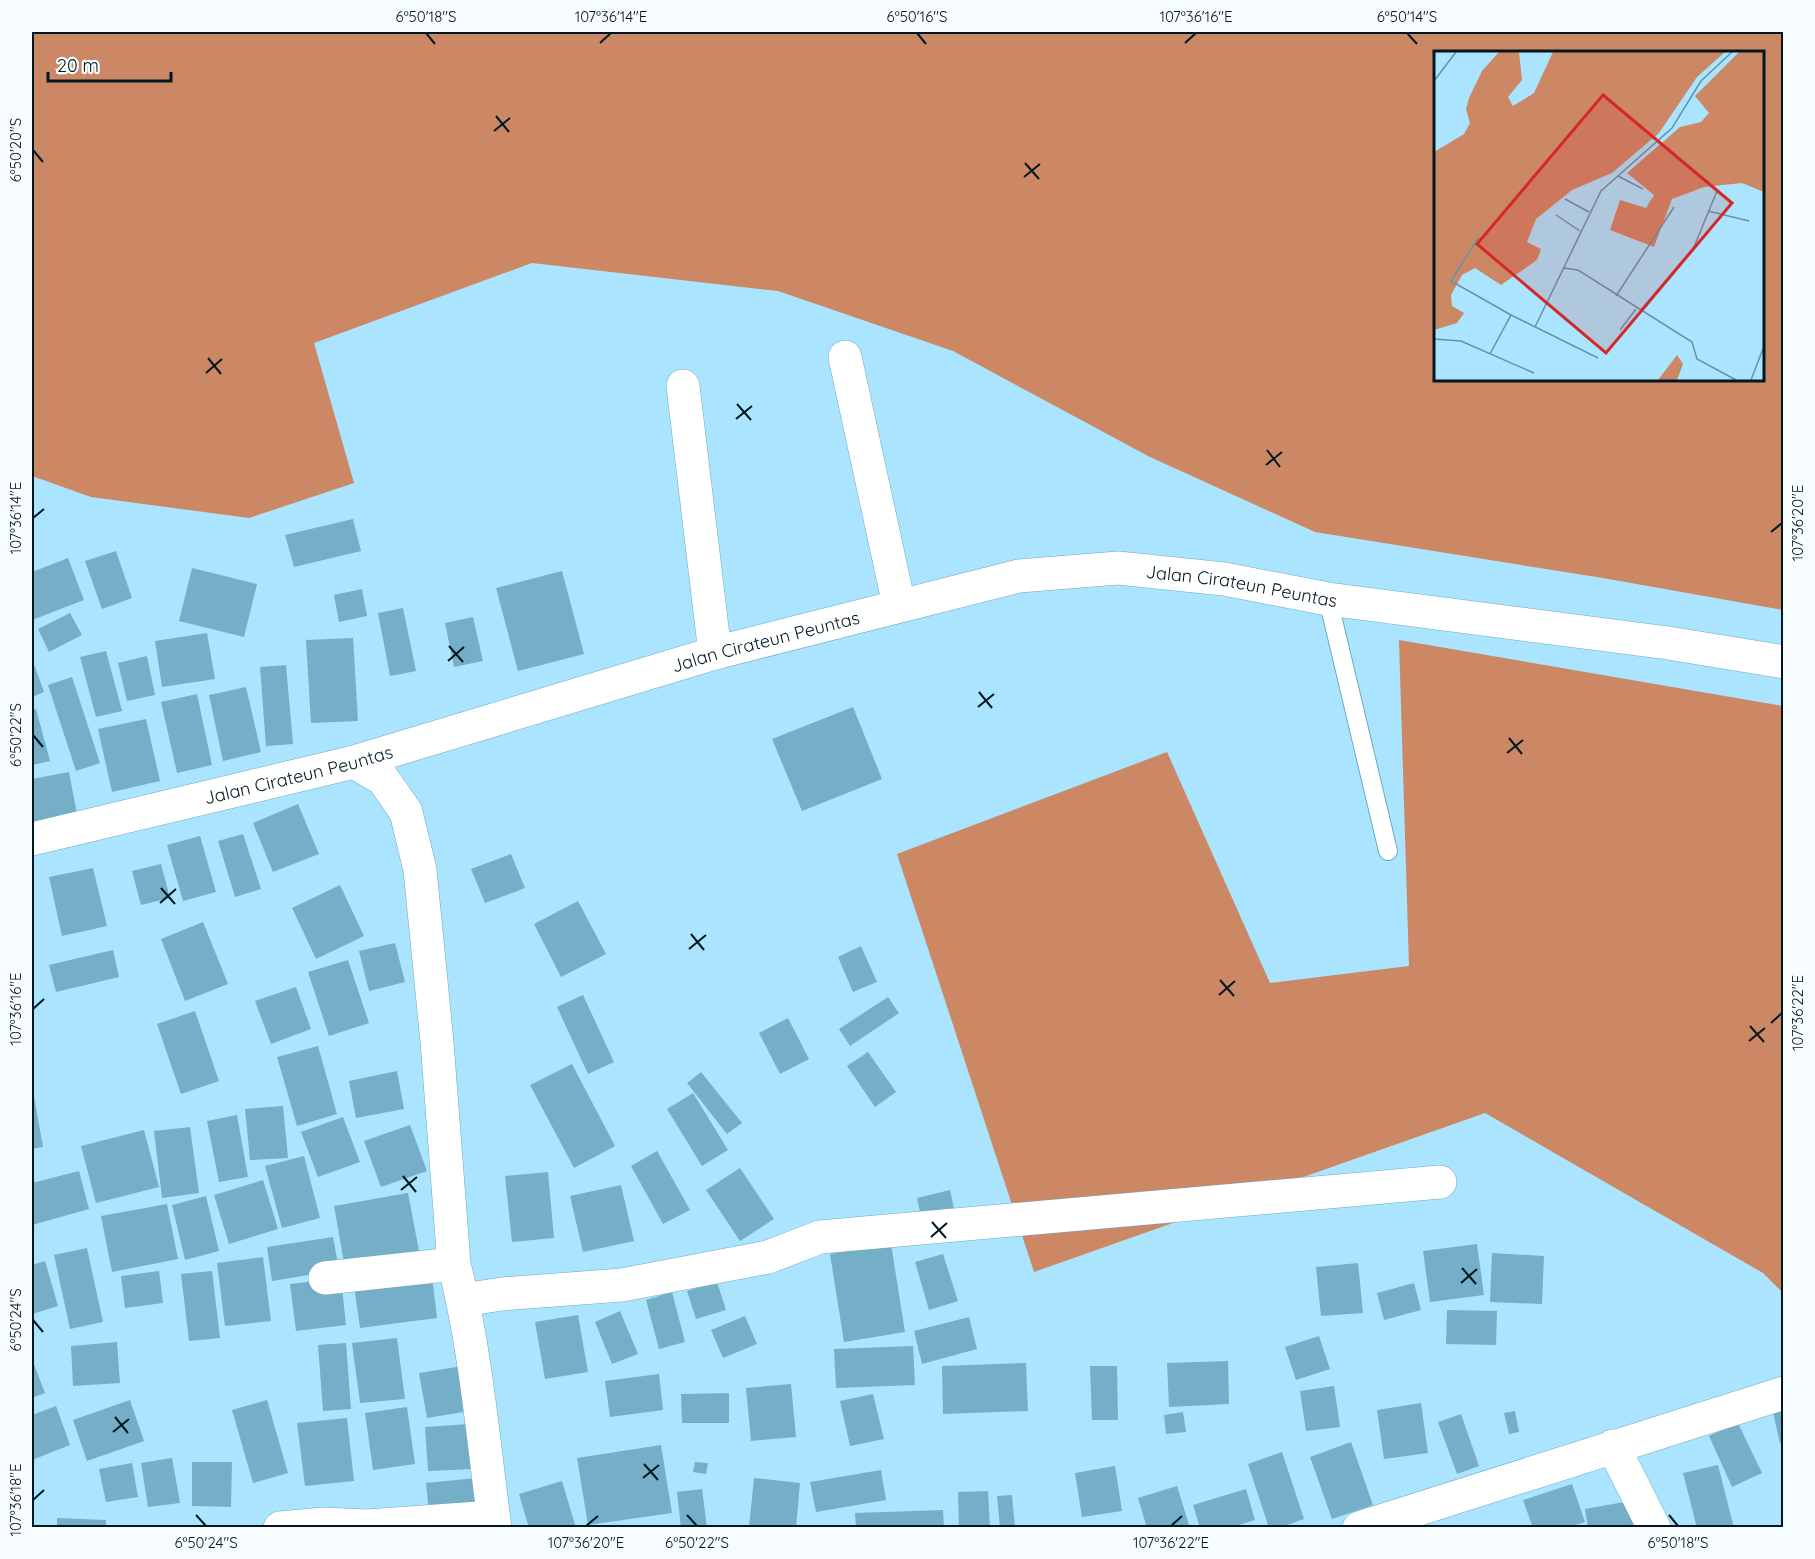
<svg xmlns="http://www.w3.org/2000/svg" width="1815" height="1559" font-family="Quicksand,sans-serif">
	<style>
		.forest { fill: #cc8765; fill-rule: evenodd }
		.building { fill: #75aec7 }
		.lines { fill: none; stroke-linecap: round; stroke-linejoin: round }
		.lane-casing { stroke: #70a9c2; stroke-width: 20 }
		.street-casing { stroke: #70a9c2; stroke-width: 34 }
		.lane { stroke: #fff; stroke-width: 18 }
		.street { stroke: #fff; stroke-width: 33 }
		.ticks { fill: none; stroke: #021821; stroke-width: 2 }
		.labels { text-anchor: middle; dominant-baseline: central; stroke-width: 5; stroke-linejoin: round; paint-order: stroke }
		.street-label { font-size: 18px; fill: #021821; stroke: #f7fcff }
		.inset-road { fill: none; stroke: #6792a6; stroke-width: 1.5 }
		.view { fill: #d62828; fill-opacity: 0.15; stroke: #d62828; stroke-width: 3 }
		.inset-edge { fill: none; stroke: #021821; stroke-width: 3 }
		.neatline { fill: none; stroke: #021821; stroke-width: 2 }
		.ticks-label { font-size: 15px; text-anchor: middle; fill: #021821 }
	</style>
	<rect width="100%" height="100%" fill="#aae4fe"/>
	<!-- forest -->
	<path class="forest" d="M 32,32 L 1783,32 L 1783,610 L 1603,578 L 1315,532 L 1150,457 L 953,351 L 778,291 L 532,263 L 314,343 L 354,483 L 249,518 L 91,497 L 32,476 ZM 1436,52 L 1762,52 L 1762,380 L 1436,380 Z
		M 1399,640 L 1783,706 L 1783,1293 L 1763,1273 L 1485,1113 L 1034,1272 L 897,854 L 1167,752 L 1270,983 L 1409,966 Z"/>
	<!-- building -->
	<path class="building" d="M 353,519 L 361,551 L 294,567 L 285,535 Z
		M 116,551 L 132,598 L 102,609 L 85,561 Z
		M 68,558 L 84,600 L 32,620 L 32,572 Z
		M 192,568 L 257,584 L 244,637 L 179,621 Z
		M 562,571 L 584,654 L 518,671 L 496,588 Z
		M 362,589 L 367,616 L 339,622 L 334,595 Z
		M 403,608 L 416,671 L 390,676 L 378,613 Z
		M 70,613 L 82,635 L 49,652 L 38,629 Z
		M 473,617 L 483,661 L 454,667 L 445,623 Z
		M 207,633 L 215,679 L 162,687 L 155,641 Z
		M 353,638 L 358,721 L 311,723 L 306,640 Z
		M 106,651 L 122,711 L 96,717 L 80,657 Z
		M 147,656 L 155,695 L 127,701 L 118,663 Z
		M 32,659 L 44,692 L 32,697 Z
		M 286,665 L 293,744 L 266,746 L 260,667 Z
		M 72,677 L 100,763 L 76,771 L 48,685 Z
		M 246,687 L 261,752 L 223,761 L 209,695 Z
		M 197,694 L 212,765 L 177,773 L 161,702 Z
		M 853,707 L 882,779 L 802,811 L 772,739 Z
		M 36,709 L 50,761 L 32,765 L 32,710 Z
		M 146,719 L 160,781 L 112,792 L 98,729 Z
		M 69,772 L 78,819 L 32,827 L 32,779 Z
		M 298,804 L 319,854 L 273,872 L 253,823 Z
		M 243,834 L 261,889 L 235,897 L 218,841 Z
		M 200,836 L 216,892 L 183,901 L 167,845 Z
		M 511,854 L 525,888 L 485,903 L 471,869 Z
		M 161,864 L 170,898 L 141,905 L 132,871 Z
		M 93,868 L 107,926 L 62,936 L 49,877 Z
		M 340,885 L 364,936 L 316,959 L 292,908 Z
		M 578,901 L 606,954 L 561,977 L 534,924 Z
		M 203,922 L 228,984 L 185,1001 L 161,939 Z
		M 395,943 L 405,982 L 369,991 L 359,951 Z
		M 861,946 L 877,982 L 853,992 L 838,957 Z
		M 113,950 L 119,977 L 56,992 L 49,965 Z
		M 348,960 L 369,1023 L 329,1036 L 308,972 Z
		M 296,987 L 311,1029 L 271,1044 L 255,1001 Z
		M 583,995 L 614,1062 L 588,1074 L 557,1007 Z
		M 888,997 L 899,1013 L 850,1046 L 839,1029 Z
		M 195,1011 L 219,1081 L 181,1094 L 157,1024 Z
		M 788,1018 L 809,1059 L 780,1074 L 759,1033 Z
		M 318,1046 L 337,1114 L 297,1126 L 277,1057 Z
		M 868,1052 L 896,1092 L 875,1107 L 847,1066 Z
		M 572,1064 L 615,1146 L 574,1168 L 530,1085 Z
		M 397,1071 L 404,1109 L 356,1118 L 349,1081 Z
		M 701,1072 L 742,1123 L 727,1134 L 687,1083 Z
		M 693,1093 L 728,1150 L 702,1166 L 667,1109 Z
		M 32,1096 L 34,1096 L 43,1147 L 32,1149 Z
		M 283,1106 L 288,1158 L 250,1160 L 245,1109 Z
		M 237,1115 L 248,1177 L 219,1182 L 207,1121 Z
		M 343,1117 L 360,1162 L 318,1177 L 301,1132 Z
		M 410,1125 L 427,1171 L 381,1187 L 364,1141 Z
		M 190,1127 L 199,1193 L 162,1198 L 154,1131 Z
		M 144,1130 L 159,1187 L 96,1203 L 81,1146 Z
		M 657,1151 L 690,1210 L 663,1224 L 631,1166 Z
		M 304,1156 L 320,1218 L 282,1228 L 265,1166 Z
		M 740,1168 L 774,1219 L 740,1241 L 706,1190 Z
		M 79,1171 L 89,1209 L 32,1225 L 32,1183 Z
		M 548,1172 L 554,1238 L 512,1242 L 505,1176 Z
		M 263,1180 L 278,1229 L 229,1244 L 214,1195 Z
		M 621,1185 L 634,1241 L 583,1252 L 570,1196 Z
		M 950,1190 L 955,1213 L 922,1221 L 917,1198 Z
		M 408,1193 L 419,1251 L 344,1263 L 334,1206 Z
		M 206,1196 L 219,1251 L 185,1260 L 172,1205 Z
		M 167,1204 L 178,1259 L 112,1272 L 101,1216 Z
		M 333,1237 L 339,1270 L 272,1281 L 267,1247 Z
		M 891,1244 L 905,1332 L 844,1342 L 830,1254 Z
		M 1477,1244 L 1484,1295 L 1430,1302 L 1423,1251 Z
		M 87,1248 L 103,1322 L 70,1329 L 54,1255 Z
		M 1492,1253 L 1544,1256 L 1542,1304 L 1490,1302 Z
		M 943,1254 L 958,1301 L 929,1310 L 915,1262 Z
		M 263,1257 L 271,1321 L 225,1326 L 217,1263 Z
		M 45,1261 L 58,1306 L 32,1314 L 32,1265 Z
		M 1358,1263 L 1363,1313 L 1321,1316 L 1316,1267 Z
		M 431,1268 L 437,1318 L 360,1328 L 353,1278 Z
		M 159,1271 L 163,1303 L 125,1308 L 121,1276 Z
		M 212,1271 L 220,1338 L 189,1341 L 181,1274 Z
		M 341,1278 L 346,1325 L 296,1331 L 290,1284 Z
		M 717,1282 L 726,1310 L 696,1319 L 687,1291 Z
		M 1414,1283 L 1421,1310 L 1384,1320 L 1377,1293 Z
		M 672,1292 L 685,1342 L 659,1349 L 646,1300 Z
		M 1447,1310 L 1497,1311 L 1496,1345 L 1446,1344 Z
		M 620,1311 L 638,1354 L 612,1364 L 595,1322 Z
		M 578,1315 L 588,1372 L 545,1379 L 535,1322 Z
		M 745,1316 L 757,1344 L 723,1358 L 711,1330 Z
		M 969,1317 L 977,1349 L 922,1364 L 914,1331 Z
		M 1319,1336 L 1330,1369 L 1296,1380 L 1285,1347 Z
		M 397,1338 L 405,1399 L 360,1403 L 352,1343 Z
		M 117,1342 L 120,1383 L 73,1386 L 71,1346 Z
		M 346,1343 L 351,1409 L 323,1411 L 318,1345 Z
		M 913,1346 L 915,1385 L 836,1388 L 834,1349 Z
		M 32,1359 L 45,1393 L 32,1398 Z
		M 1228,1361 L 1229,1404 L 1169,1407 L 1167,1363 Z
		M 1026,1363 L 1028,1411 L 943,1414 L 942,1366 Z
		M 463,1366 L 470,1411 L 427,1418 L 419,1373 Z
		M 1090,1366 L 1117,1366 L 1118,1420 L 1092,1420 Z
		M 659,1374 L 663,1410 L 610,1417 L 605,1381 Z
		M 791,1384 L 796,1437 L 751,1441 L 746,1388 Z
		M 1334,1386 L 1340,1427 L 1306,1431 L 1300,1391 Z
		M 729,1393 L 729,1423 L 682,1423 L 681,1394 Z
		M 873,1394 L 884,1439 L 850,1446 L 840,1401 Z
		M 130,1400 L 144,1441 L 87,1461 L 73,1420 Z
		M 267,1400 L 288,1473 L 253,1483 L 232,1410 Z
		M 1421,1403 L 1428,1453 L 1384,1459 L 1377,1410 Z
		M 56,1406 L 70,1445 L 32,1460 L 32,1415 Z
		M 407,1407 L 415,1464 L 373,1470 L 365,1413 Z
		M 1784,1410 L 1784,1442 L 1780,1443 L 1773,1412 Z
		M 1515,1411 L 1519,1432 L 1509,1434 L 1504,1413 Z
		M 1183,1412 L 1186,1432 L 1166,1434 L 1164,1415 Z
		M 1461,1414 L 1479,1466 L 1457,1474 L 1438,1422 Z
		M 347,1418 L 354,1481 L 305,1486 L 297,1423 Z
		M 1738,1423 L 1762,1473 L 1732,1487 L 1709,1436 Z
		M 469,1424 L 472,1469 L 428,1471 L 425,1427 Z
		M 1351,1442 L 1373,1505 L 1332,1519 L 1310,1457 Z
		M 661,1445 L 672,1513 L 588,1525 L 577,1458 Z
		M 1282,1452 L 1304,1519 L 1279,1528 L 1269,1528 L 1248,1464 Z
		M 172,1458 L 180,1503 L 148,1507 L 141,1463 Z
		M 192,1462 L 232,1462 L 231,1507 L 192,1506 Z
		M 695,1462 L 708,1463 L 706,1474 L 693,1472 Z
		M 132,1463 L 138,1497 L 106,1502 L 99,1469 Z
		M 1718,1465 L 1734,1528 L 1697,1528 L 1683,1473 Z
		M 1115,1466 L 1122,1511 L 1082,1517 L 1075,1473 Z
		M 881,1470 L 886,1500 L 816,1512 L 810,1482 Z
		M 477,1478 L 481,1508 L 429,1513 L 426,1483 Z
		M 754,1478 L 800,1483 L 796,1528 L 749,1528 Z
		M 562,1481 L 576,1528 L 529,1528 L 519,1494 Z
		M 1572,1484 L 1585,1522 L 1568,1528 L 1533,1528 L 1523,1500 Z
		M 1177,1486 L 1190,1528 L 1147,1528 L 1138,1498 Z
		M 702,1489 L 707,1528 L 681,1528 L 677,1492 Z
		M 1246,1489 L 1255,1520 L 1229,1528 L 1200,1528 L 1193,1505 Z
		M 988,1491 L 990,1528 L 959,1528 L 958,1492 Z
		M 1012,1495 L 1015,1528 L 1000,1528 L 997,1496 Z
		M 1630,1501 L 1635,1528 L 1588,1528 L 1585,1509 Z
		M 943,1510 L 944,1528 L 856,1528 L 855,1513 Z
		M 57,1518 L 106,1520 L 106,1528 L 57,1528 Z"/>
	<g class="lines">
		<defs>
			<path id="lane" d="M 1328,599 L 1388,851"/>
			<g id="street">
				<path d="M 845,357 L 899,605"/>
				<path d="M 683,386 L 715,653"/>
				<path d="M 354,762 L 383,779 L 406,812 L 420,870 L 437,1042 L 454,1264 C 476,1350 483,1440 495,1528"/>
				<path id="s1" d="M 32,839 L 354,762 L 715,653 L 1019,576 L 1118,568 L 1224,579 L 1328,599 L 1668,643 L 1784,662"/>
				<path d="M 325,1278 L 454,1264"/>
				<path d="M 463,1300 L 502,1294 L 622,1285 L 768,1257 L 820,1237 L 1440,1182"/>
				<path d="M 1613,1446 L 1654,1528"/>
				<path d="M 280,1528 L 323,1524 L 367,1526 L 493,1517"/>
				<path d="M 1359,1528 L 1784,1393"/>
			</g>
		</defs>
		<!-- lane casing -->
		<use href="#lane" class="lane-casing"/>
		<!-- street casing -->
		<use href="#street" class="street-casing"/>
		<!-- lane -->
		<use href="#lane" class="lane"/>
		<!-- street -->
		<use href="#street" class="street"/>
	</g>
	<!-- ticks -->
	<path class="ticks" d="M 426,33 L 435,44M 917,33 L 926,44M 1407,33 L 1417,44M 600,43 L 611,33M 1185,43 L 1196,33M 496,116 L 509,132M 494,131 L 510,118M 33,150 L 43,162M 1025,163 L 1039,179M 1024,177 L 1040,164M 208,358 L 221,374M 206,373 L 222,359M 737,404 L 751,420M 736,419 L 752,406M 1267,450 L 1280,467M 1266,465 L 1282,452M 33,518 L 44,509M 1771,532 L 1782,523M 449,646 L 463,662M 448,661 L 464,647M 979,692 L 992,708M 978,707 L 994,694M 33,735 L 43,747M 1509,738 L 1522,754M 1507,753 L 1523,740M 161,888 L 175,904M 160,903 L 176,889M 691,934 L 704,950M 689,949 L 706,935M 1220,980 L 1234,996M 1219,995 L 1235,981M 33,1009 L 44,999M 1771,1023 L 1782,1013M 1750,1026 L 1764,1042M 1749,1041 L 1765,1028M 403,1176 L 416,1192M 401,1190 L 417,1177M 932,1222 L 946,1238M 931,1237 L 947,1223M 1462,1268 L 1476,1284M 1461,1283 L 1477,1269M 33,1320 L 43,1332M 115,1417 L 128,1433M 113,1432 L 129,1419M 644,1464 L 658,1480M 643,1478 L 659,1465M 33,1500 L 44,1490M 196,1515 L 206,1526M 687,1515 L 697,1526M 1669,1515 L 1678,1526M 586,1526 L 598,1516M 1171,1526 L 1182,1516"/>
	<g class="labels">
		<!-- street labels -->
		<g class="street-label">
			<text stroke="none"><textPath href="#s1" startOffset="1246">Jalan Cirateun Peuntas</textPath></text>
			<text stroke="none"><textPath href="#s1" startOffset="760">Jalan Cirateun Peuntas</textPath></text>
			<text stroke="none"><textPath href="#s1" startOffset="274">Jalan Cirateun Peuntas</textPath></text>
		</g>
	</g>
	<!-- overview -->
	<g transform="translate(1434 51)">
		<rect width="330" height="330" fill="#aae4fe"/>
		<path d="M 65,1 L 85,1 L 88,29 L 74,46 L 79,55 L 100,42 L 119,1 L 291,1 L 263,26 L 225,82 L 178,122 L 138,139 L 102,168 L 93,191 L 107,198 L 103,209 L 67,234 L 41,217 L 28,224 L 17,244 L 18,255 L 30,262 L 23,272 L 0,279 L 0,101 L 30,83 L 36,72 L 32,58 L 35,47 L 48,20 ZM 305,1 L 330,1 L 330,141 L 308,132 L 270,136 L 238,148 L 220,196 L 176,179 L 186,149 L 212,157 L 220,144 L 193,122 L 246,76 L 267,71 L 275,62 L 261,45 ZM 243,304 L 249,313 L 243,329 L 224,329 Z" fill="#cc8765"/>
		<path class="inset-road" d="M 0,30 L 22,1M 184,125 L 209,138M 131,148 L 155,161M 274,160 L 315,170M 122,164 L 146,180M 44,187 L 17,230 L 77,264M 130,217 L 144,219 L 258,291 L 263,308 L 302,329M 182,245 L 240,156M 206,260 L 260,196 L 283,140M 101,276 L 167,140 L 238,77 L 267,30 L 298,1M 186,279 L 202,258M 0,288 L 27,290 L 100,322M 56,303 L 77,264 L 164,307M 317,329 L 330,295"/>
		<path class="view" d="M 169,44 L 298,152 L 172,302 L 43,193 Z"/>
		<rect width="330" height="330" class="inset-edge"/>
	</g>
	<!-- border -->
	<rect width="1815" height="1559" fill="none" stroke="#f7fcff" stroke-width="66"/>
	<!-- scale -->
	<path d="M48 72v9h123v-9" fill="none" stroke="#021821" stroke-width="3"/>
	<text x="57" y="72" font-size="18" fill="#021821" stroke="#f7fcff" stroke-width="4.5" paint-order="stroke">20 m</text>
	<rect x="33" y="33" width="1749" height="1493" class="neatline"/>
	<g class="ticks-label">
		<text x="426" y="22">6°50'18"S</text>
		<text x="611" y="22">107°36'14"E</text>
		<text x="917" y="22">6°50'16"S</text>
		<text x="1196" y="22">107°36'16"E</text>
		<text x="1407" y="22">6°50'14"S</text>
		<text transform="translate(16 150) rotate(-90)" y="5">6°50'20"S</text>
		<text transform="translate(16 518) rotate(-90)" y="5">107°36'14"E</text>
		<text transform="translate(1798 523) rotate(-90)" y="5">107°36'20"E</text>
		<text transform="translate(16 735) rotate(-90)" y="5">6°50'22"S</text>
		<text transform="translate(16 1009) rotate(-90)" y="5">107°36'16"E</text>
		<text transform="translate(1798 1013) rotate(-90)" y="5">107°36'22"E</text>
		<text transform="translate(16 1320) rotate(-90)" y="5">6°50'24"S</text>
		<text transform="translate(16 1500) rotate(-90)" y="5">107°36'18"E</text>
		<text x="206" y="1548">6°50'24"S</text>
		<text x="586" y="1548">107°36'20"E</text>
		<text x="697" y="1548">6°50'22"S</text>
		<text x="1171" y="1548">107°36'22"E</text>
		<text x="1678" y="1548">6°50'18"S</text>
	</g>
</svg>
